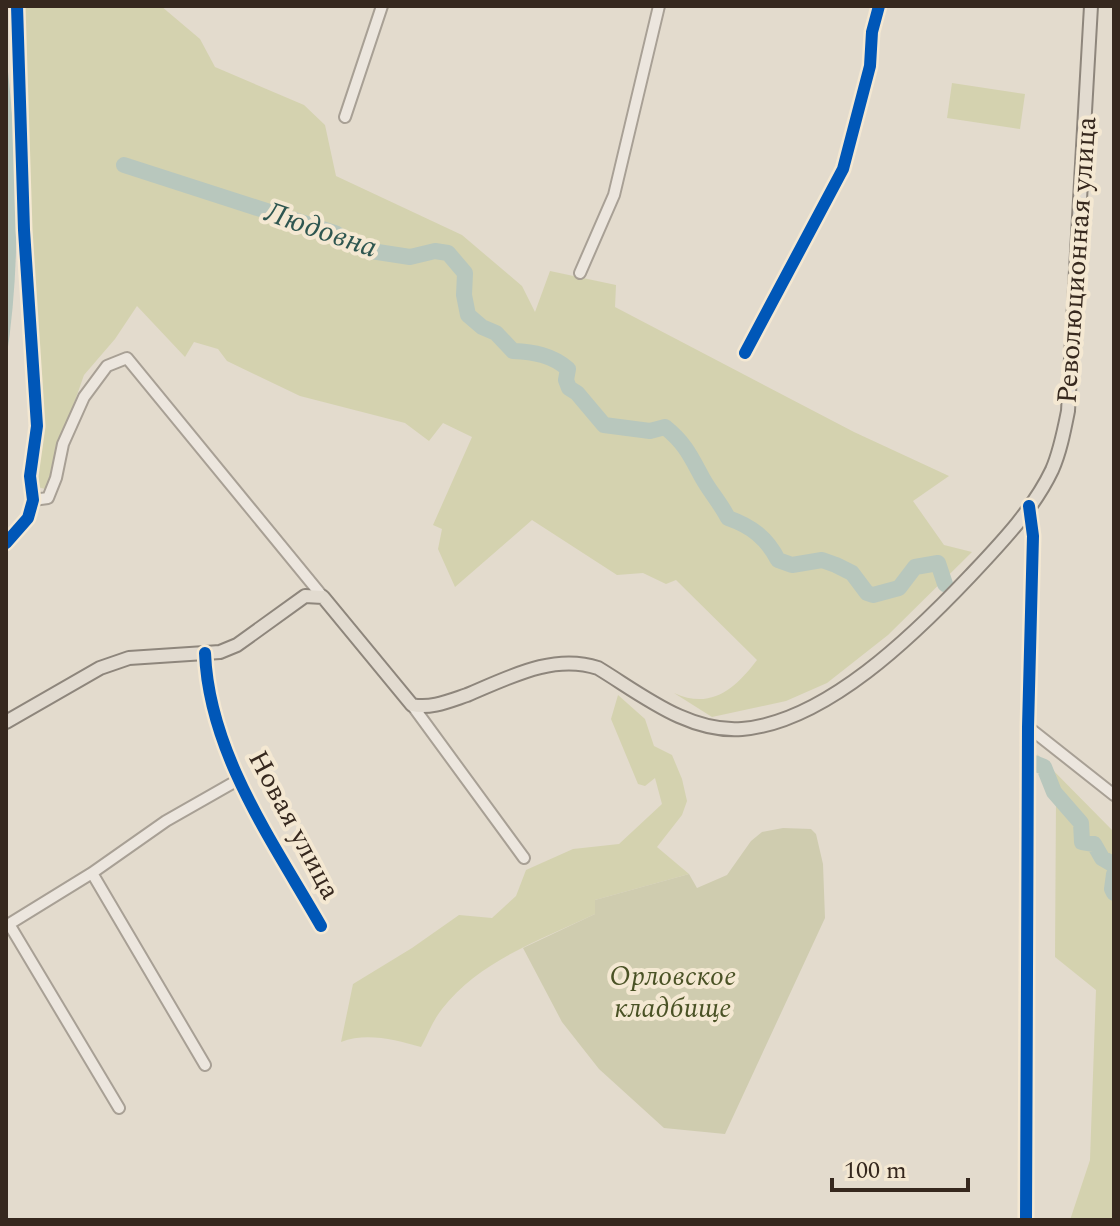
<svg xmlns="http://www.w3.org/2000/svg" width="1120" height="1226" font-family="Spectral,serif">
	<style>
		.green { fill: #d4d2af }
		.cemetery { fill: #cfccaf }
		.water { fill: #b8c7bd }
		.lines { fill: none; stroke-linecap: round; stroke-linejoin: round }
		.river { stroke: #b8c7bd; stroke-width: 16 }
		.minor-casing { stroke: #a8a095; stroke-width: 14 }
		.major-casing { stroke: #8e867c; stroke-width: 16 }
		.minor { stroke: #ece6de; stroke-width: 10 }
		.major { stroke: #e2dbd0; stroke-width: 12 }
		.cycleway-casing { stroke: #f4e8d2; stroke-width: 17 }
		.cycleway { stroke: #0057b8; stroke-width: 12 }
		.labels { text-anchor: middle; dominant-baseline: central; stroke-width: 8; stroke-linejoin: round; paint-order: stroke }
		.street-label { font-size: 28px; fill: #36281e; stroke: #f4e8d2 }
		.park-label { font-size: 28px; font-style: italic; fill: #4a5225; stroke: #f4e8d2 }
		.water-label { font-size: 30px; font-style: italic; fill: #2e5650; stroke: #f4e8d2 }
	</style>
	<rect width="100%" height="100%" fill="#e3dbcd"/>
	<!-- green -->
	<path class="green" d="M 21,6 L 161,6 L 200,39 L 215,67 L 304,105 L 325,125 L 336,176 L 462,235 L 522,286 L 535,312 L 550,271 L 616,285 L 615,307 L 854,432 L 949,476 L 913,501 L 944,545 L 972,552 L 888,635 L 827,683 L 786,701 L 712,717 L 674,693 C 711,710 735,689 757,660 L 676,580 L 666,584 L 643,573 L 617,575 L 532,520 L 455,587 L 438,549 L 442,529 L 433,525 L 472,437 L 443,423 L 429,441 L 405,423 L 300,396 L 227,361 L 218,349 L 194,342 L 185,357 L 137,306 L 115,339 L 84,375 L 58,449 L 50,485 L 45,489 L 38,487 L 35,481 L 42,438 Z
		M 952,83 L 1025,94 L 1020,129 L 947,118 Z
		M 618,695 L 645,719 L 654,746 L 672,755 L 682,779 L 687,801 L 682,815 L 657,847 L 689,874 L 595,900 L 595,914 C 541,940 480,960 442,1009 C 433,1020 428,1034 421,1047 C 395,1040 367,1032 341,1042 L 353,984 L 412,948 L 459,915 L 492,918 L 516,896 L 526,870 L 573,849 L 619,844 L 662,804 L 655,778 L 645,786 L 638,784 L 611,719 Z
		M 1037,754 L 1114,832 L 1114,1220 L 1070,1220 L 1090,1160 L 1096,990 L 1055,957 L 1056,801 Z"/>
	<!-- cemetery -->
	<path class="cemetery" d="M 783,828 L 811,829 L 816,834 L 823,864 L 825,918 L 725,1134 L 664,1128 L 599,1069 L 562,1022 L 523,948 L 595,914 L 595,900 L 689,874 L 697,888 L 727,875 L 751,841 L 762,832 Z"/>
	<!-- water -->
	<path class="water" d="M 6,54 C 18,157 22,258 6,361 Z"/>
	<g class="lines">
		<!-- river -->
		<path class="river" d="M 124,165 L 335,233 L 353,245 L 371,251 L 410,257 L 435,251 L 448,253 L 465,273 L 464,295 L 468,315 L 482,327 L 496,333 L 513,351 C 534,352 552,355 568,369 L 566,380 L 569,388 L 577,393 L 604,425 L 650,431 L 665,427 C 686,444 691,457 703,479 C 711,493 721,504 728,518 C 751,526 767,538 778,560 L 792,565 L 822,560 L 836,565 L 852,573 L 867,593 L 873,595 L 899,588 L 915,567 L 938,563 L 945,584
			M 1034,763 L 1044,767 L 1054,792 L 1081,823 L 1082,842 L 1094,844 L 1102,858 L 1114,865
			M 1114,874 L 1112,889 L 1114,893"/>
		<defs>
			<path id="minor" d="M 345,117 L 382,6
				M 580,273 L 614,195 L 659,6
				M 745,353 L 843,169 L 870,66 L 872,32 L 879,6
				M 33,500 L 48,498 L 56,478 L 63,444 L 84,397 L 107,366 L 127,358 L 323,597
				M 6,543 L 28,518 L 33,500 L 30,476 L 37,426 L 24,230 L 17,6
				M 205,653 C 209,753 273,842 321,926
				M 412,705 L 524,858
				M 1028,727 L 1114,795
				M 92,873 L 205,1065
				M 9,924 L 119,1108
				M 6,926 L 92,873 L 166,821 L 238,780
				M 1026,1220 L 1028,727 L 1033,536 L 1029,506"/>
			<path id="major" d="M 6,722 L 100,668 L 129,658 L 220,652 L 237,645 L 305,596 L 323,597 L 412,705 C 431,709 449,701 467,695 C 508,678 553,653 598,668 C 641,694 688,733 742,729 C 826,722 915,634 970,576 C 1000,544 1033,510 1052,470 C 1060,452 1064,431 1068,411 L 1091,6"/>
		</defs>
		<!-- minor casing -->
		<use href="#minor" class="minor-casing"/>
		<!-- major casing -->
		<use href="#major" class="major-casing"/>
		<!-- minor -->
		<use href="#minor" class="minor"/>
		<!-- major -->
		<use href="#major" class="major"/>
		<defs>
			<path id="cycleway" d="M 745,353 L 843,169 L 870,66 L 872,32 L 879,6
				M 6,543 L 28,518 L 33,500 L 30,476 L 37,426 L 24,230 L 17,6
				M 205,653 C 209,753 273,842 321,926
				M 1026,1220 L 1028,727 L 1033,536 L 1029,506"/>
		</defs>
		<!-- cycleway casing -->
		<use href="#cycleway" class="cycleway-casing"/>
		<!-- cycleway -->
		<use href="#cycleway" class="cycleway"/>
	</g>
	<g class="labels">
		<!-- street labels -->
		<g class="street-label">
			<text transform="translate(1077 260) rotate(-86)">Революционная улица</text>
			<text transform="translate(294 825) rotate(62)">Новая улица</text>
		</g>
		<!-- park labels -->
		<g class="park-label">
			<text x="673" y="976">Орловское<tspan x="673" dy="32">кладбище</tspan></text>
		</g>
		<!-- water labels -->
		<g class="water-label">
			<text transform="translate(321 230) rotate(19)">Людовна</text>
		</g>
	</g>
	<!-- border -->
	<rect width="1120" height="1226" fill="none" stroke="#36281e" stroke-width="16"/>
	<!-- scale -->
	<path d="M832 1178v12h136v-12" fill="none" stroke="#36281e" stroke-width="4"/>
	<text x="844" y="1178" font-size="24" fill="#36281e" stroke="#f4e8d2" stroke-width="6" paint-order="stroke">100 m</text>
</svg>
